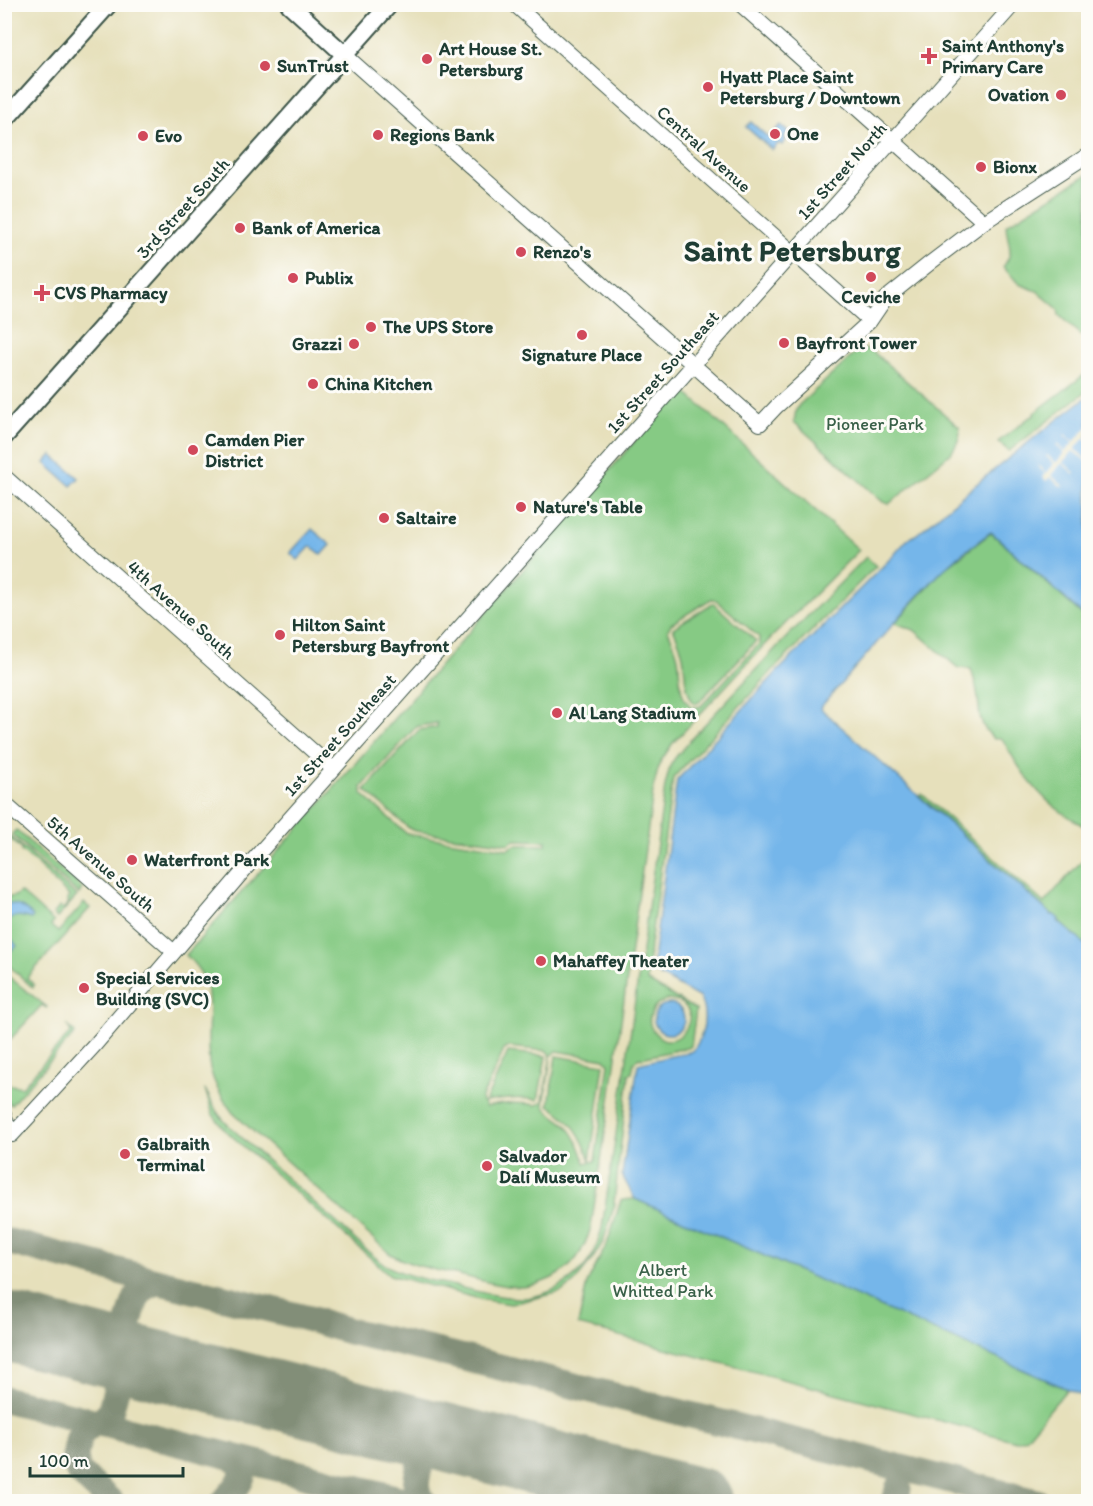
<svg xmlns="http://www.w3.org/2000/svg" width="1093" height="1506" font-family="Itim,sans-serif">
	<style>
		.green { fill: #86ca84; stroke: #52845c; stroke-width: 1.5; fill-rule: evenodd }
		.water { fill: #75b6ea; stroke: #4a7a8f; stroke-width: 1.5 }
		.pier { fill: #e6e0bb }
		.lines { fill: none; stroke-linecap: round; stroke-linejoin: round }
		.taxiway { stroke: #828e78; stroke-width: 27 }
		.runway { stroke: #828e78; stroke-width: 69 }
		.minor-casing { stroke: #3d5548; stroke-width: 16 }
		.major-casing { stroke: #3d5548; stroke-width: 20 }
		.minor { stroke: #fff; stroke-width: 14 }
		.major { stroke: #fff; stroke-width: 16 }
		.poi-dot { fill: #d1495b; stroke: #fdfcf7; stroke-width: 2 }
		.labels { text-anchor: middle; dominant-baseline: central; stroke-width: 6; stroke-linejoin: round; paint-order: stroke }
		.poi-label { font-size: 18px; font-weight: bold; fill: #1f3d34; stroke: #fdfcf7; text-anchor: start }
		.street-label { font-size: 18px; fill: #1f3d34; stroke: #fdfcf7 }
		.park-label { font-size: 18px; fill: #396048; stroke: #fdfcf7 }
		.town-label { font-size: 30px; font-weight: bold; fill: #1f3d34; stroke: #fdfcf7 }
	</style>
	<rect width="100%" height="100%" fill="#fdfcf7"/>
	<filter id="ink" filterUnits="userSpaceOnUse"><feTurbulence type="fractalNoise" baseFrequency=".0167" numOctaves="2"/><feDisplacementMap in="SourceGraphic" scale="12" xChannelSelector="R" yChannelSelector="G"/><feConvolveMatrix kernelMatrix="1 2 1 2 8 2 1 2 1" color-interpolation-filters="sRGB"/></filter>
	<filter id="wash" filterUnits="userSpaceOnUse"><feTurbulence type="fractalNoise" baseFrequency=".008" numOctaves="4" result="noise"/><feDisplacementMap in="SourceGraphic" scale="24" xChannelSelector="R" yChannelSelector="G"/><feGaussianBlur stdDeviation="1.35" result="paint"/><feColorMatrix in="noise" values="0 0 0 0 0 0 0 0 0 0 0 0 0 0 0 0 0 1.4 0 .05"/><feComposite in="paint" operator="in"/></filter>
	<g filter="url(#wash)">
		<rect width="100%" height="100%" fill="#e6e0bb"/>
		<!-- green -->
		<path class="green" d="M 1088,174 L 1088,342 L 1059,315 L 1058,309 L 1037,291 L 1019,284 L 1003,267 C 1016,250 1007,245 1006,225 Z
			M 861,348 L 872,351 L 959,427 C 962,436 956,446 951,453 L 889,504 L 883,502 L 794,422 L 796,410 L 799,405 Z
			M 1088,372 L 1088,390 L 1009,451 L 998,442 L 1030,417 L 1034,416 L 1034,413 Z
			M 680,389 L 691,397 L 859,550 L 769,640 L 673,743 L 660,762 L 654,785 L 610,1100 L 591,1227 C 584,1251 573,1269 550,1279 C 541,1283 533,1286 523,1287 C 500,1287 477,1279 455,1274 C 432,1269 408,1265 389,1253 L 233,1113 C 223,1100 214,1085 210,1068 C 205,1043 211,1019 208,994 C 207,979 196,965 186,955 L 339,782 ZM 711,599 L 716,600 L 759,637 L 759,644 L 701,706 L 693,708 C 677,697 681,675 678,658 C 676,648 672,640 668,630 L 671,624 ZM 437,723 L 437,727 L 419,730 L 365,790 L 410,829 L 415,831 L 509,844 L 514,840 L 546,841 L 546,845 L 515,845 L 508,849 L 413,835 L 406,833 L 362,794 L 362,787 L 415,728 L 419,726 ZM 509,1047 L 547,1051 L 551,1056 L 543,1101 L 537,1105 C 519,1102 503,1103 486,1107 L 481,1100 L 504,1050 ZM 557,1051 L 605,1059 L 609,1064 L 595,1161 L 585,1163 C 581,1148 576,1135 565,1124 C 559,1118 548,1114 544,1105 L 551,1056 Z
			M 991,533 L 1088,620 L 1088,829 C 1079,823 1069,817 1060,811 C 1035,793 1017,766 1003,740 L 1000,738 L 994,739 C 976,722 981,714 977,692 C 976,684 973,676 971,669 L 958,668 L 914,630 L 895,623 L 944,569 Z
			M 866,557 L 876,566 L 772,671 L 673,778 L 650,945 L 647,981 L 696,1010 L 691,1046 L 690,1047 L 637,1059 L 634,1062 L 632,1073 L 629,1074 L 614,1203 L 615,1204 L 603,1242 L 592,1260 L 574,1283 L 561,1292 L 511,1304 L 484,1300 L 390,1275 L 225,1130 L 213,1115 L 205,1089 L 217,1112 L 225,1122 C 261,1156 299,1189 337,1223 C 352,1236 372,1258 389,1267 C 409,1277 433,1281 455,1286 C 475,1291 496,1297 518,1298 C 545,1299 576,1281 591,1258 C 596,1249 599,1238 602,1228 L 621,1100 L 665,786 L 670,766 L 675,758 L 691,739 L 776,648 ZM 667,1000 C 712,1001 679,1060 655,1033 C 643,1020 653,1004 667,1000 Z
			M 713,603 L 756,641 L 699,702 L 694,704 C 683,686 686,674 683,656 C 681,646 677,637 673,628 Z
			M 922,794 L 1044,903 L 1088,854 L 1088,947 L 920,796 Z
			M 16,830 L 81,887 L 82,889 L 79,894 L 12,834 Z
			M 10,836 L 77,896 L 57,918 L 53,914 L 60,907 L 63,909 L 69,903 L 67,900 L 69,896 L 54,882 L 54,881 L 38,866 L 38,865 L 21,851 L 22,849 L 9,838 Z
			M 20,892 L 54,922 L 51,926 L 58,932 L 84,903 L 90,908 L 27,978 L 34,985 L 33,988 L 5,962 L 4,898 L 15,896 Z
			M 9,977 L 47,1007 L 46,1008 L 42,1005 L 5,1045 L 5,982 Z
			M 67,1025 L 75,1033 L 11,1105 L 5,1099 L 5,1084 L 22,1087 L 71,1032 Z
			M 508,1052 L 546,1056 L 538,1100 C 519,1097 504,1099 485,1102 Z
			M 556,1056 L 604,1064 L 590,1161 C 582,1134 572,1121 549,1105 Z
			M 635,1199 L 1067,1389 L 1026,1438 L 1016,1441 L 578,1325 L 587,1283 L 607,1244 L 621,1200 Z"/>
		<!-- water -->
		<path class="water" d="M 751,122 L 769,138 L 781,125 L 789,132 L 784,137 L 786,140 L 782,145 L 779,143 L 772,150 L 746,127 Z
			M 1088,396 L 1088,619 L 991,532 L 961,554 L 941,572 L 916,598 L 820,708 L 1052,915 L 1053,914 L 1059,919 L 1058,921 L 1088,947 L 1088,1398 L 635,1199 L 622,1175 L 638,1064 L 693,1051 C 704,1035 708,1017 700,998 L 652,971 L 655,945 L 677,780 L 775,674 L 891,558 L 907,540 L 917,534 C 973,486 1030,440 1088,396 Z
			M 52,455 L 79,478 L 71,486 L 45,463 Z
			M 312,529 L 331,545 L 322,555 L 311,546 L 298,560 L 290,553 Z
			M 5,904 C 17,902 24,908 33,916 L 31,919 C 20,915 12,914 5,925 L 8,935 L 17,946 L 11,951 L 5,945 Z
			M654 1019a15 15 0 1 1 30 0a15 15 0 1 1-30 0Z"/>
		<!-- pier -->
		<path class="pier" d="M 1088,426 L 1088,433 L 1086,436 L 1088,439 L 1088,441 L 1084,438 L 1075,449 L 1087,460 L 1086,461 L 1073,451 L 1063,462 L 1075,473 L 1074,474 L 1062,463 L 1051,475 L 1063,486 L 1062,487 L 1050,477 L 1046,481 L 1043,477 L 1046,474 L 1037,466 L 1038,465 L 1047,473 L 1054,464 L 1046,456 L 1047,455 L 1056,463 L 1064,453 L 1056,445 L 1057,444 L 1065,452 L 1073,443 L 1064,435 L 1065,434 L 1074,442 Z"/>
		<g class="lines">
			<!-- taxiway -->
			<path class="taxiway" d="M 4,1243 L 10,1242 L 160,1282 L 306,1318 L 349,1331 L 452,1355 L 1037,1502
				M 129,1323 C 134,1303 136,1286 160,1282
				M 99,1350 C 114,1346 122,1337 129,1323 C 128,1342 133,1356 151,1363
				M 4,1399 L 412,1502
				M 410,1429 C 418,1434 424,1438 425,1448 C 433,1436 446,1440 459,1441
				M 111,1502 L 79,1472 L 76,1464 L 75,1455 L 79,1437 L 82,1433 L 91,1425 L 102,1420 L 110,1412 L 121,1372
				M 224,1502 C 236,1487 255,1471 231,1456
				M 423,1502 C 409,1488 421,1465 425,1448
				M 895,1502 L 898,1489"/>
			<!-- runway -->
			<path class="runway" d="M 4,1326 L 699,1502"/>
		</g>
	</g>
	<g filter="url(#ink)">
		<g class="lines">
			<defs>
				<path id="minor" d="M 514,4 L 870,321
					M 740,4 L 984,222
					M 345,55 L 760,424 L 777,406 L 870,321 L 885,299 L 930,263 L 984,222 L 1088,155
					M 4,476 L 333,769
					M 4,803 L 174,952
					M 4,1115 L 12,1135
					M 12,1135 L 94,1046 L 252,861 L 1014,4"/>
				<path id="major" d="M 289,4 L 345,55
					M 4,121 L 109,4
					M 4,437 L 390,4"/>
			</defs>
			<!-- minor casing -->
			<use href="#minor" class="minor-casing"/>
			<!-- major casing -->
			<use href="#major" class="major-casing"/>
			<!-- minor -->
			<use href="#minor" class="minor"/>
			<!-- major -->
			<use href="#major" class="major"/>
		</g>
	</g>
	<!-- markers -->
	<g class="poi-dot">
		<path d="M926 47h6v6h6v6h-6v6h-6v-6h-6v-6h6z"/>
		<circle cx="427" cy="59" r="6"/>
		<circle cx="265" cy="66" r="6"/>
		<circle cx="708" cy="87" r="6"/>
		<circle cx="1061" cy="95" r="6"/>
		<circle cx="775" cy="134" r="6"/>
		<circle cx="378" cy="135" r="6"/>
		<circle cx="143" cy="136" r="6"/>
		<circle cx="981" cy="167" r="6"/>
		<circle cx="240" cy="228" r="6"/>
		<circle cx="521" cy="252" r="6"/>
		<circle cx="871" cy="277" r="6"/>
		<circle cx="293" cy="278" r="6"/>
		<path d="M39 284h6v6h6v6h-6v6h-6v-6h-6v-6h6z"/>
		<circle cx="371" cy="327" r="6"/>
		<circle cx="582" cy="335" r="6"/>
		<circle cx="784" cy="343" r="6"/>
		<circle cx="354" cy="344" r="6"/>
		<circle cx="313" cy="384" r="6"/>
		<circle cx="193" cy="450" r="6"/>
		<circle cx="521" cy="507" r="6"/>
		<circle cx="384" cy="518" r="6"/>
		<circle cx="280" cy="635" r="6"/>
		<circle cx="557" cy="713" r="6"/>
		<circle cx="132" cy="860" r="6"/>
		<circle cx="541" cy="961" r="6"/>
		<circle cx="84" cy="988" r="6"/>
		<circle cx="125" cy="1154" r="6"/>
		<circle cx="487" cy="1166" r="6"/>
	</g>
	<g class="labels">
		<!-- poi labels -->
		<g class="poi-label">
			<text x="942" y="46">Saint Anthony's<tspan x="942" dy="21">Primary Care</tspan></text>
			<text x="439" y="49">Art House St.<tspan x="439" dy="21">Petersburg</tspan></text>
			<text x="277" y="66">SunTrust</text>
			<text x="720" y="77">Hyatt Place Saint<tspan x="720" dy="21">Petersburg / Downtown</tspan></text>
			<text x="1049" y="95" text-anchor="end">Ovation</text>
			<text x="787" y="134">One</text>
			<text x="390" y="135">Regions Bank</text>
			<text x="155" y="136">Evo</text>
			<text x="993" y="167">Bionx</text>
			<text x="252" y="228">Bank of America</text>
			<text x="533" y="252">Renzo's</text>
			<text x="305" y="278">Publix</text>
			<text x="54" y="293">CVS Pharmacy</text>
			<text x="871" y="297" text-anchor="middle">Ceviche</text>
			<text x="383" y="327">The UPS Store</text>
			<text x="796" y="343">Bayfront Tower</text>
			<text x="342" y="344" text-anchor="end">Grazzi</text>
			<text x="582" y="355" text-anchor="middle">Signature Place</text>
			<text x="325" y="384">China Kitchen</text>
			<text x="205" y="440">Camden Pier<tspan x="205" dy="21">District</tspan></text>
			<text x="533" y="507">Nature's Table</text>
			<text x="396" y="518">Saltaire</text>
			<text x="292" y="625">Hilton Saint<tspan x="292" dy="21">Petersburg Bayfront</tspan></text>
			<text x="569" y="713">Al Lang Stadium</text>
			<text x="144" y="860">Waterfront Park</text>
			<text x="553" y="961">Mahaffey Theater</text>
			<text x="96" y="978">Special Services<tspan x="96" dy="21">Building (SVC)</tspan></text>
			<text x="137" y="1144">Galbraith<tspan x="137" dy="21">Terminal</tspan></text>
			<text x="499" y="1156">Salvador<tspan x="499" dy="21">Dalí Museum</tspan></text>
		</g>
		<!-- street labels -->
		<g class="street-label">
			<text transform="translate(704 149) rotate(42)">Central Avenue</text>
			<text transform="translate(842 171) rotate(-48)">1st Street North</text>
			<text transform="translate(183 208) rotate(-48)">3rd Street South</text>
			<text transform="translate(663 372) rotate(-48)">1st Street Southeast</text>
			<text transform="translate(181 610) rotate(42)">4th Avenue South</text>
			<text transform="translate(340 735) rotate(-48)">1st Street Southeast</text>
			<text transform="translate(101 864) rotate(41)">5th Avenue South</text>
		</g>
		<!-- park labels -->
		<g class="park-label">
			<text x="875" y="424">Pioneer Park</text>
			<text x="663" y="1270">Albert<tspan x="663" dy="21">Whitted Park</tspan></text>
		</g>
		<!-- town labels -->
		<g class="town-label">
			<text x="792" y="250">Saint Petersburg</text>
		</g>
	</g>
	<!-- margin -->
	<rect width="1093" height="1506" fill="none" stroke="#fdfcf7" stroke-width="24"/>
	<!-- scale -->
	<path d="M30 1467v9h153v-9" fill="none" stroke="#1f3d34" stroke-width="3"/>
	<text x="39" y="1467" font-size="18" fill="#1f3d34" stroke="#fdfcf7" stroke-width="4.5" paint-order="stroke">100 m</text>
</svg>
